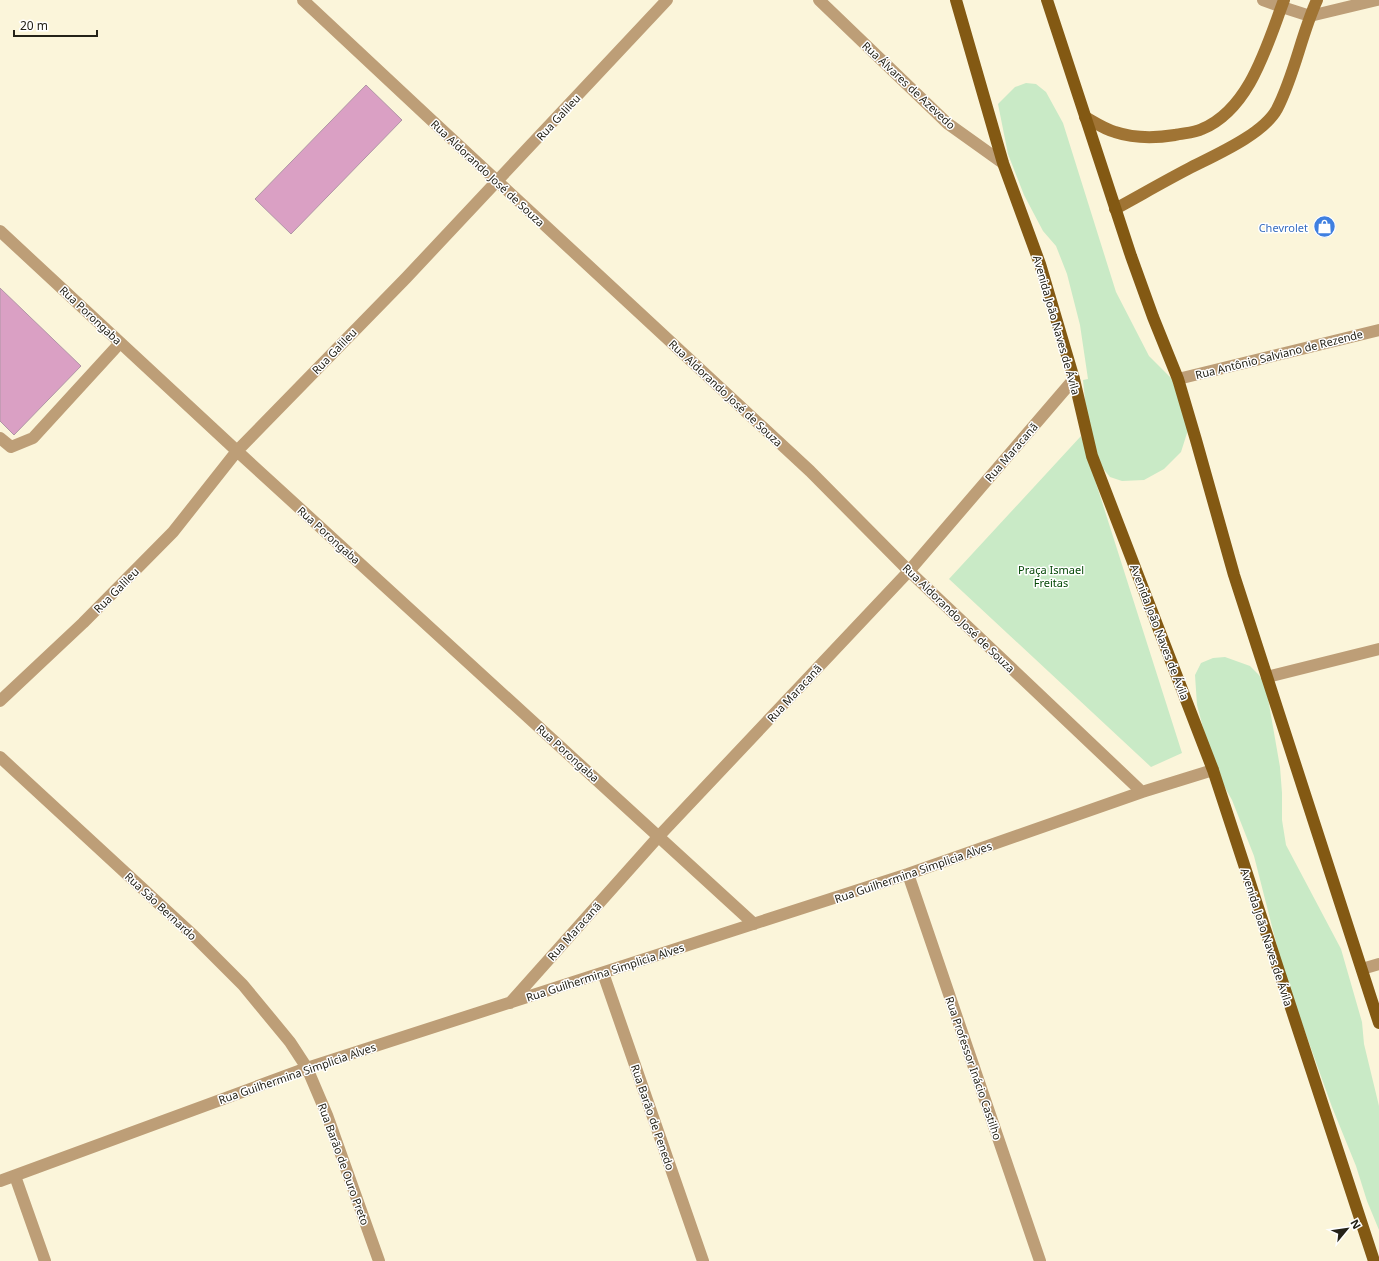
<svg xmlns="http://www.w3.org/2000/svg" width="1379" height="1261" font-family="'Noto Sans',sans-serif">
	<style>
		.green { fill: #c9eac6 }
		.building { fill: #daa0c4; stroke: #af96a5 }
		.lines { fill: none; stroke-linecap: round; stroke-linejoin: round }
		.lane { stroke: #bd9e77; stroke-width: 12 }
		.street { stroke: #bd9e77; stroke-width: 12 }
		.secondary { stroke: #a07434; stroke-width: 12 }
		.primary { stroke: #835913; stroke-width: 12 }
		.labels { text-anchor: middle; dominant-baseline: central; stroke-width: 3; stroke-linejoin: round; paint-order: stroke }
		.street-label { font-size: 11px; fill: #242218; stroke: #fff }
		.shop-label { font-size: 11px; fill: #366cbe; stroke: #fff; text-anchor: end }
		.park-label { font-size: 11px; fill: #044806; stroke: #fff }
	</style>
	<rect width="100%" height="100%" fill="#fbf5da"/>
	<!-- green -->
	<path class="green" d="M 1026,83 L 1036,84 L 1046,92 L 1063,123 L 1116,292 L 1149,356 L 1172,379 L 1188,430 L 1181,452 L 1164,469 L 1144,480 L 1122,481 L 1110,477 L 1096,460 L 1086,410 L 1083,380 L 1088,379 L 1080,325 L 1067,274 L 1056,246 L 1043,231 L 1024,195 L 1008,154 L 998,104 L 1015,87 Z
		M 1081,436 L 1182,753 L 1151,767 L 949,579 Z
		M 1225,657 L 1250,666 L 1259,675 L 1266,687 L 1280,767 L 1282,793 L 1282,820 L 1286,845 L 1341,949 L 1362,1022 L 1364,1044 L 1379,1106 L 1379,1230 L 1367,1201 L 1356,1166 L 1332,1107 L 1298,1012 L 1280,958 L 1254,856 L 1232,800 L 1223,784 L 1205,735 L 1197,705 L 1195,675 L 1201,663 L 1213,658 Z"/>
	<!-- building -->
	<path class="building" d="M 366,85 L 402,120 L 291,234 L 255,199 Z
		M 0,288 L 81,366 L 14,435 L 0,421 Z"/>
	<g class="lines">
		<!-- lane -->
		<path class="lane" d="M 1263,0 L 1282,7
			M 0,438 L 11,447 L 33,438 L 120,343"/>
		<!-- street -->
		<path class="street" d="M 303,0 L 427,116 L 810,471 L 909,571 L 1142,792
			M 819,0 L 947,123 L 1003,163
			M 1282,7 L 1310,16 L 1377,0
			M 0,231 L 237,451 L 754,924
			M 1178,379 L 1379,330
			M 1267,677 L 1379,649
			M 0,701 L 83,623 L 173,532 L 237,451 L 406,278 L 667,0
			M 0,757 L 194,936 L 243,985 L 290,1042 L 307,1068 L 327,1115 L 379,1261
			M 908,874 L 1040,1261
			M 1362,969 L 1379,964
			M 603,973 L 703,1261
			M 510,1003 L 659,836 L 909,571 L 1074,379
			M 15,1176 L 45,1261
			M 0,1181 L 307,1068 L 908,874 L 1142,792 L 1213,770"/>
		<!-- secondary -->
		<path class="secondary" d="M 1085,117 C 1094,122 1104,129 1115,132 C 1133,138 1156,138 1175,135 C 1183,133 1194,133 1202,129 C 1250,109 1267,45 1284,0
			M 1115,209 C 1139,196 1163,182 1188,169 C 1213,156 1263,135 1277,109 C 1295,74 1301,35 1317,0"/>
		<!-- primary -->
		<path class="primary" d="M 956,0 L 1003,163 L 1040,264 L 1074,379 L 1092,456 L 1213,770 L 1374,1261
			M 1047,0 L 1131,256 L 1153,317 L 1178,379 L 1196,440 L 1234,575 L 1379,1023"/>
	</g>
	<!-- icons -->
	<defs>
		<symbol id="shop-disc" viewBox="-11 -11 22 22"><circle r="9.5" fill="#3f7fe0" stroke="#fff"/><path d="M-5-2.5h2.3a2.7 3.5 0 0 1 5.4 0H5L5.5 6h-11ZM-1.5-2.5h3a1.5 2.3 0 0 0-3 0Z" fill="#fff"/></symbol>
	</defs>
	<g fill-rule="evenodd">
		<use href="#shop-disc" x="1312" y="214" width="25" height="25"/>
	</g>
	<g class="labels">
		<!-- street labels -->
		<g class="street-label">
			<text transform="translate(909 85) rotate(43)">Rua Álvares de Azevedo</text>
			<text transform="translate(558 117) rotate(-47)">Rua Galileu</text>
			<text transform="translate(488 173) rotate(43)">Rua Aldorando José de Souza</text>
			<text transform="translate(91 315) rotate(43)">Rua Porongaba</text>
			<text transform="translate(1057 325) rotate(74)">Avenida João Naves de Ávila</text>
			<text transform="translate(334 351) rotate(-46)">Rua Galileu</text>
			<text transform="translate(1279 354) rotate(-14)">Rua Antônio Salviano de Rezende</text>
			<text transform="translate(726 393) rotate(43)">Rua Aldorando José de Souza</text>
			<text transform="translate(1011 452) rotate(-49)">Rua Maracanã</text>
			<text transform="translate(329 535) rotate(42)">Rua Porongaba</text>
			<text transform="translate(116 590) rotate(-45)">Rua Galileu</text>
			<text transform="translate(959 618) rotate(44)">Rua Aldorando José de Souza</text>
			<text transform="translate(1160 632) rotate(69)">Avenida João Naves de Ávila</text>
			<text transform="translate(794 693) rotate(-47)">Rua Maracanã</text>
			<text transform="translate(568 753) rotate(42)">Rua Porongaba</text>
			<text transform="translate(913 872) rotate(-19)">Rua Guilhermina Simplicia Alves</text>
			<text transform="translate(161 906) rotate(43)">Rua São Bernardo</text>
			<text transform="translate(574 931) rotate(-48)">Rua Maracanã</text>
			<text transform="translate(1267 937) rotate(72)">Avenida João Naves de Ávila</text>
			<text transform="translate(605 972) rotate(-18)">Rua Guilhermina Simplicia Alves</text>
			<text transform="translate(974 1068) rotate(71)">Rua Professor Inácio Castilho</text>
			<text transform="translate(297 1073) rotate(-19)">Rua Guilhermina Simplicia Alves</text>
			<text transform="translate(653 1117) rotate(71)">Rua Barão de Penedo</text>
			<text transform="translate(344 1164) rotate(70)">Rua Barão de Ouro Preto</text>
		</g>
		<!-- shop labels -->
		<g class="shop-label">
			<text x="1308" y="227">Chevrolet</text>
		</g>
		<!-- park labels -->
		<g class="park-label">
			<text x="1051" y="569">Praça Ismael<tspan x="1051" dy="13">Freitas</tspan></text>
		</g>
	</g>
	<!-- north arrow -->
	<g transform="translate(1347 1229) rotate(61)" stroke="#ffffff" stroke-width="3" paint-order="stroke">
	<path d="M0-3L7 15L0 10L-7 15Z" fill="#242218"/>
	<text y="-6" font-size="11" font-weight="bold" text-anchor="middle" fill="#242218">N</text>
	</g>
	<!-- scale -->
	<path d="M14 30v6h83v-6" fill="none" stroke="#242218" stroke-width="2"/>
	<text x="20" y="30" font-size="12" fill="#242218" stroke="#ffffff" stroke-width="3" paint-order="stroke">20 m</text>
</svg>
